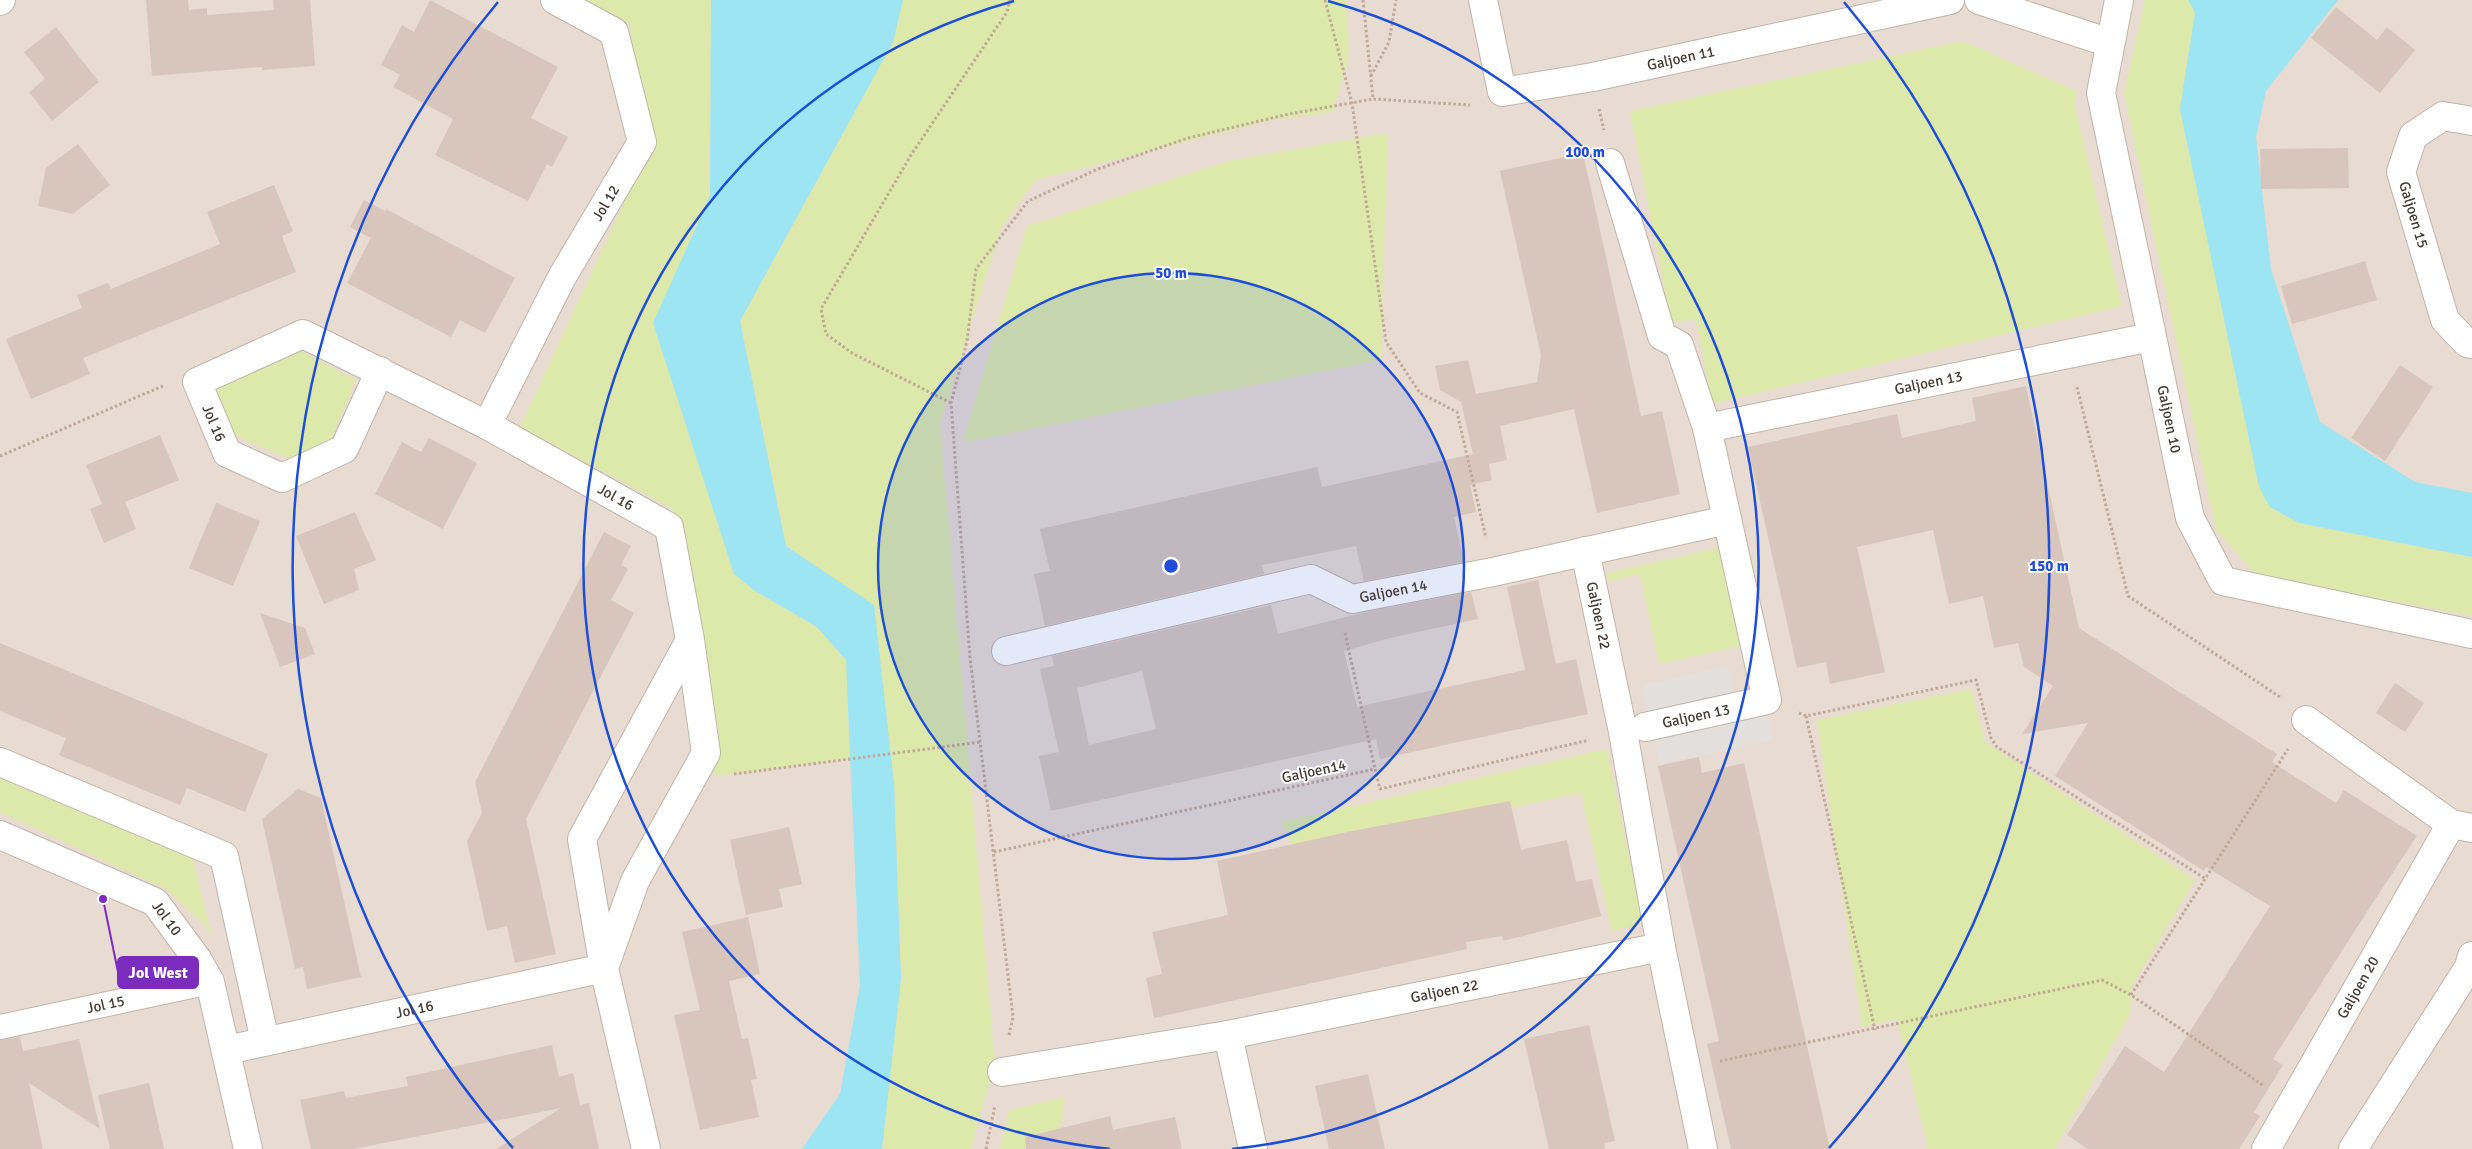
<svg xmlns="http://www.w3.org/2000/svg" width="2472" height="1149" font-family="Signika,sans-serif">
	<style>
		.residential { fill: #e7dbd2 }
		.green { fill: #dce9aa }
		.parking { fill: #e3dfdd }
		.water { fill: #9de5f3 }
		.building { fill: #d8c6bc; fill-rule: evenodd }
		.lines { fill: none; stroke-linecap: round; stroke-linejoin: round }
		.pedestrian-casing { stroke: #c1b3a9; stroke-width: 26 }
		.minor-casing { stroke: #c1b3a9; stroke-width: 30 }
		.tertiary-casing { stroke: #c1b3a9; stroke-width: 30 }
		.path { stroke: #c1a897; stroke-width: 3; stroke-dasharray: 2.5 2.5; stroke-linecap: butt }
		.pedestrian { stroke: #fff; stroke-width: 24 }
		.minor { stroke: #fff; stroke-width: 28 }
		.tertiary { stroke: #fff; stroke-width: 28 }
		.ring { fill: none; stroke: #1d4ed8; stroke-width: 2.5 }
		.labels { text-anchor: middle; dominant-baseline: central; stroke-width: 4; stroke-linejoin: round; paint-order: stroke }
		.street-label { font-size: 15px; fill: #453a34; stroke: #fff }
		.centre { fill: #1d4ed8; stroke: #fff; stroke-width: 2.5 }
		.ring-label { font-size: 15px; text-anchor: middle; font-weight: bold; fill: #1d4ed8; stroke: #fff; stroke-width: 4; stroke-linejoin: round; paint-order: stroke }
		.leader { fill: none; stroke: #7b2cbf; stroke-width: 2 }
		.callout-dot { fill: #7b2cbf; stroke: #fff; stroke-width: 2 }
		.callout { fill: #7b2cbf; stroke: #7b2cbf; stroke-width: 2 }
		.callout-label { font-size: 16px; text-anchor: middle; font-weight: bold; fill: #fff }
	</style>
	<rect width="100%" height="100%" fill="#f3ebe4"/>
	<!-- residential -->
	<path class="residential" d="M 0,0 L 2472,0 L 2472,1149 L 0,1149 Z"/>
	<!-- green -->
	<path class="green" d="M 586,0 L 711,0 L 710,196 L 689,240 L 755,591 L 817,627 L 846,660 L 850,759 L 714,776 L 713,751 L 671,508 L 520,427 L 651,145 L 629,23 Z
		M 903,0 L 1347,0 L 1349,55 L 1333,112 L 1272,120 L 1035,180 L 1001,228 L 940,424 L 995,1063 L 971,1149 L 882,1149 L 901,979 L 894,783 L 874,605 L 786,546 L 740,321 L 893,42 Z
		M 2145,0 L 2188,0 L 2195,12 L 2193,24 L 2299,523 L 2472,557 L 2472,616 L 2256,575 L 2216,530 L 2124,93 Z
		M 1963,41 L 2076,91 L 2075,105 L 2122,306 L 1712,404 L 1696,320 L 1671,322 L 1630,111 Z
		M 1388,133 L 1381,360 L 966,442 L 965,435 L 1027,226 L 1229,161 Z
		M 292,346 L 356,380 L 329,444 L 290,459 L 226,432 L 214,377 Z
		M 1722,547 L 1745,645 L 1659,664 L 1640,574 L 1608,582 L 1607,573 Z
		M 1971,689 L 1985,742 L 2195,880 L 2132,986 L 2130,1014 L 2055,1149 L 1928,1149 L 1897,1019 L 1862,1027 L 1817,720 Z
		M 1607,749 L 1643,924 L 1612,931 L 1581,793 L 1297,853 L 1281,822 Z
		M 0,778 L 193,859 L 213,940 L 206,926 L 167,890 L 0,812 Z
		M 1065,1097 L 1057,1149 L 1000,1149 L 1009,1110 Z"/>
	<!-- parking -->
	<path class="parking" d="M 1727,666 L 1733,693 L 1648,713 L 1642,685 Z
		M 1767,713 L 1773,740 L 1659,764 L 1653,738 Z"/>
	<!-- water -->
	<path class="water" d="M 711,0 L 903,0 L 893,42 L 740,321 L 786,546 L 874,605 L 894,783 L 901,979 L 882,1149 L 802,1149 L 840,1094 L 860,985 L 846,660 L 817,627 L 755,591 L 734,574 L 653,323 L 710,196 Z
		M 2188,0 L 2338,0 L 2266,91 L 2256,137 L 2271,269 L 2320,422 L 2415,482 L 2472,493 L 2472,557 L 2299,523 L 2270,507 L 2259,487 L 2180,109 L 2195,12 Z"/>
	<!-- building -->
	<path class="building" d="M 146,0 L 188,0 L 189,10 L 207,8 L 207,15 L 274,10 L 273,0 L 310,0 L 315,66 L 262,70 L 262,67 L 152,76 Z
		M 430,0 L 558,67 L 531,118 L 568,137 L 552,167 L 547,164 L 528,201 L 435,155 L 453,119 L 393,87 L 400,75 L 381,65 L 402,25 L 414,32 Z
		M 2336,7 L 2377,40 L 2387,27 L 2415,50 L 2380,93 L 2311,38 Z
		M 56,27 L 99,82 L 52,121 L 29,92 L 45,79 L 24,52 Z
		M 78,144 L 110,185 L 73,214 L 38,206 L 46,168 Z
		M 2348,148 L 2349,188 L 2261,189 L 2260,149 Z
		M 1583,153 L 1641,416 L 1662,411 L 1680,494 L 1597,513 L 1574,409 L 1500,426 L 1507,460 L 1489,464 L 1492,480 L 1470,485 L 1476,512 L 1454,517 L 1464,562 L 1364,581 L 1356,546 L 1262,565 L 1264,574 L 1045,626 L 1034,574 L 1050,571 L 1040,529 L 1317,467 L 1322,487 L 1473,454 L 1461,402 L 1440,390 L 1435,366 L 1468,360 L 1476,394 L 1537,382 L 1541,355 L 1500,171 Z
		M 274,185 L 293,231 L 282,236 L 296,272 L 83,358 L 90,374 L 31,399 L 6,339 L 82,308 L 77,295 L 108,283 L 111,289 L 220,244 L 207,212 Z
		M 364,200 L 385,211 L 386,209 L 515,278 L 485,333 L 460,320 L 451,337 L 347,283 L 371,238 L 350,227 Z
		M 2365,261 L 2377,300 L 2292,324 L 2281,286 Z
		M 2400,365 L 2433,387 L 2385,461 L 2351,438 Z
		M 2026,386 L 2079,628 L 2277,754 L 2272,762 L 2336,803 L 2344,790 L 2417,836 L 2370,907 L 2273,1059 L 2283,1065 L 2254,1112 L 2260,1116 L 2239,1149 L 2088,1149 L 2067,1135 L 2125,1046 L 2164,1072 L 2270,906 L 2206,867 L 2204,871 L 2055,776 L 2088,723 L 2022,734 L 2053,686 L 2024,667 L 2018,643 L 1994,648 L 1983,596 L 1949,604 L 1933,530 L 1857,547 L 1885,672 L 1830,684 L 1826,662 L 1797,668 L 1748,447 L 1897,414 L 1902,438 L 1976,421 L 1972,398 Z
		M 160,435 L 179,480 L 125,502 L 136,529 L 104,543 L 90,509 L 102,504 L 86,465 Z
		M 429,438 L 477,463 L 443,529 L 375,494 L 402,442 L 421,452 Z
		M 216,503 L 260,521 L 233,586 L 189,568 Z
		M 355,512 L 376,560 L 354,569 L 359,590 L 324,604 L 296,536 Z
		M 604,532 L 631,546 L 621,565 L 628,569 L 611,600 L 634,613 L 526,819 L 556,954 L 515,963 L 507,926 L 487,931 L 467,841 L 482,813 L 475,782 Z
		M 1538,580 L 1556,664 L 1576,659 L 1588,714 L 1380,759 L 1376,739 L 1051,811 L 1039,756 L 1059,752 L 1040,669 L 1054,666 L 1052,656 L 1271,605 L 1278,634 L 1370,611 L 1471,592 L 1478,619 L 1390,638 L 1344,651 L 1357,707 L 1525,670 L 1507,587 ZM 1142,671 L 1156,729 L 1089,745 L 1077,688 Z
		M 260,613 L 305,628 L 315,654 L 280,667 Z
		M 0,643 L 268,754 L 245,812 L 187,788 L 180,805 L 59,755 L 66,738 L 0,711 Z
		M 2395,683 L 2424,703 L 2405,732 L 2376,713 Z
		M 1699,757 L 1702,773 L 1744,763 L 1830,1149 L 1731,1149 L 1707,1044 L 1719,1041 L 1658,766 Z
		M 298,789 L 321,798 L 361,977 L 307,989 L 303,967 L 295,969 L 262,819 Z
		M 1510,801 L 1521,850 L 1567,840 L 1576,882 L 1592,879 L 1601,916 L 1503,941 L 1502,936 L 1466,942 L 1467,949 L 1154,1018 L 1146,978 L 1162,974 L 1152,932 L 1228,915 L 1217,861 L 1347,832 Z
		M 789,827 L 802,884 L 779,889 L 783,907 L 746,915 L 730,840 Z
		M 748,917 L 760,974 L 729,981 L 742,1039 L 748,1038 L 757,1079 L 751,1080 L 759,1117 L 700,1130 L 674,1015 L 700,1010 L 682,932 Z
		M 1589,1025 L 1615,1141 L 1604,1143 L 1605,1149 L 1549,1149 L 1524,1039 Z
		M 20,1037 L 23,1051 L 79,1039 L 100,1129 L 29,1083 L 43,1149 L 0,1149 L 0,1040 Z
		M 552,1045 L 559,1077 L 573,1073 L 580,1105 L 589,1103 L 599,1149 L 496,1149 L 561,1108 L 353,1149 L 311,1149 L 300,1100 L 344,1091 L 346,1098 L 408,1086 L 406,1077 Z
		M 1368,1074 L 1385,1149 L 1329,1149 L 1315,1086 Z
		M 149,1083 L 164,1149 L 110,1149 L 98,1095 Z
		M 1110,1116 L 1113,1130 L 1175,1117 L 1182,1149 L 1026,1149 L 1025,1137 Z"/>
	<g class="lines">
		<defs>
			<g id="pedestrian">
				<path id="s1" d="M 0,1027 L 210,982"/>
			</g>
			<g id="minor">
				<path id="s2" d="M 1483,0 L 1502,92 L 1593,77 L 1950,0"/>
				<path d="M 1979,0 L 2110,43"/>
				<path id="s3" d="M 2119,0 L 2101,93 L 2190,518 L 2223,581 L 2472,634"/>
				<path d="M 0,1 L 1,0"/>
				<path id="s4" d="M 2472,121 L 2443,116 L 2413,136 L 2401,172 L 2445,320 L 2467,343 L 2472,344"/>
				<path d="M 1610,163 L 1662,336 L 1679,345 L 1707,428 L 1767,700 L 1645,727"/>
				<path id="s5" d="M 380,371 L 344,449 L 282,478 L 227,453 L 197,382 L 303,334 L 487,425 L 669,527 L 690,640 L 582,839 L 604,968 L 646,1149"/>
				<path id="s6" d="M 487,425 L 562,277 L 642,142 L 614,32 L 555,0"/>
				<path id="s7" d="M 1707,428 L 2151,337"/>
				<path id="s8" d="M 1585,551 L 1623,732 L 1661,947 L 1703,1149"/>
				<path id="s9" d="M 1006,651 L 1311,579 L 1352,599 L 1493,572 L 1727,520"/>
				<path d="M 2306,720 L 2451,824 L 2472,828"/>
				<path d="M 0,762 L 224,856 L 265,1041"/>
				<path d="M 1228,1035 L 1253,1149"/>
				<path id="s10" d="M 227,1050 L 604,968 L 635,881 L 706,753 L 690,640"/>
				<path id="s11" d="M 1002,1072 L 1228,1035 L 1661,947"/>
				<path id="s12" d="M 2266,1149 L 2451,824"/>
				<path d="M 2353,1149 L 2469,967 L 2472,956"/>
			</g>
			<g id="tertiary">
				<path id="s13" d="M 0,835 L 155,902 L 197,959 L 210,982 L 248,1149"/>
			</g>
		</defs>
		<!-- pedestrian casing -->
		<use href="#pedestrian" class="pedestrian-casing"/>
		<!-- minor casing -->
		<use href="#minor" class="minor-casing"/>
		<!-- tertiary casing -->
		<use href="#tertiary" class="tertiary-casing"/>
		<!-- path -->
		<path class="path" d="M 1325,0 L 1352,103 L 1386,342 L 1420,393 L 1457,412 L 1486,538
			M 1363,0 L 1373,99 L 1470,105
			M 1371,76 L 1389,42 L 1396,0
			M 1599,109 L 1604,130
			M 2077,387 L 2128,596 L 2280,697
			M 951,403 L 852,353 L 826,334 L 821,309 L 911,155 L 1007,12 L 1010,0
			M 0,456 L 165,385
			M 1345,633 L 1375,769
			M 1799,713 L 1806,716 L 1976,680 L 1991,738 L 1997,747 L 2206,879
			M 1806,716 L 1875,1030
			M 734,774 L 981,742
			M 994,852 L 1375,769 L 1380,789 L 1589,740
			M 2131,995 L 2288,749
			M 1009,1035 L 1013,1017 L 970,658 L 951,403 L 967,341 L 976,269 L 1028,201 L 1098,169 L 1188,138 L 1289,114 L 1373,99
			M 1720,1061 L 2102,980 L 2131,995 L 2264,1086
			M 986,1149 L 995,1105"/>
		<!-- pedestrian -->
		<use href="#pedestrian" class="pedestrian"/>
		<!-- minor -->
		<use href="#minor" class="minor"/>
		<!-- tertiary -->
		<use href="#tertiary" class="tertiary"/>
	</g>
	<!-- distance rings -->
	<circle cx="1171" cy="566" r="293" fill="#1d4ed8" fill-opacity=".12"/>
	<g class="ring">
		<circle cx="1171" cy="566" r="293"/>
		<path d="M1110 1149A586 586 0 0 1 1014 1M1328 1A586 586 0 0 1 1232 1149"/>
		<path d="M513 1148A878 878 0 0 1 498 2M1844 2A878 878 0 0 1 1829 1148"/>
	</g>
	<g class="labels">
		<!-- street labels -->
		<g class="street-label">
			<text stroke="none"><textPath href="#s2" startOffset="276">Galjoen 11</textPath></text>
			<text stroke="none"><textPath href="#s6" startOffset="252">Jol 12</textPath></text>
			<text stroke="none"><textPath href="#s4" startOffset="148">Galjoen 15</textPath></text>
			<text stroke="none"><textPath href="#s7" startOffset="226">Galjoen 13</textPath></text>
			<text stroke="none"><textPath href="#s3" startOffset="428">Galjoen 10</textPath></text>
			<text transform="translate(214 423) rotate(67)">Jol 16</text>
			<text stroke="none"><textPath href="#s5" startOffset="761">Jol 16</textPath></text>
			<text stroke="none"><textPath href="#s9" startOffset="401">Galjoen 14</textPath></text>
			<text stroke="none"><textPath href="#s8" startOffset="66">Galjoen 22</textPath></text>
			<text transform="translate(1696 716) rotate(-12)">Galjoen 13</text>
			<text transform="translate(1314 771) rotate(-12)">Galjoen14</text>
			<text stroke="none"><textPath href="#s13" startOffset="189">Jol 10</textPath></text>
			<text stroke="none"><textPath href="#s12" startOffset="186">Galjoen 20</textPath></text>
			<text stroke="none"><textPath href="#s11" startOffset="450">Galjoen 22</textPath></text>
			<text stroke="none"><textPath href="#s1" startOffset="108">Jol 15</textPath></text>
			<text stroke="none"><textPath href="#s10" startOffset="192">Jol 16</textPath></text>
		</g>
	</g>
	<circle cx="1171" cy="566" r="8" class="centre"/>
	<g class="ring-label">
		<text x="1585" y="157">100 m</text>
		<text x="1171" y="278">50 m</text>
		<text x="2049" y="571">150 m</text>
	</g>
	<!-- callouts -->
	<path class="leader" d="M103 899L118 972"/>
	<circle class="callout-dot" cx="103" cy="899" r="5"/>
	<rect class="callout" x="118" y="957" width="80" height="31" rx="5"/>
	<g class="callout-label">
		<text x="158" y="978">Jol West</text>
	</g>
</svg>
